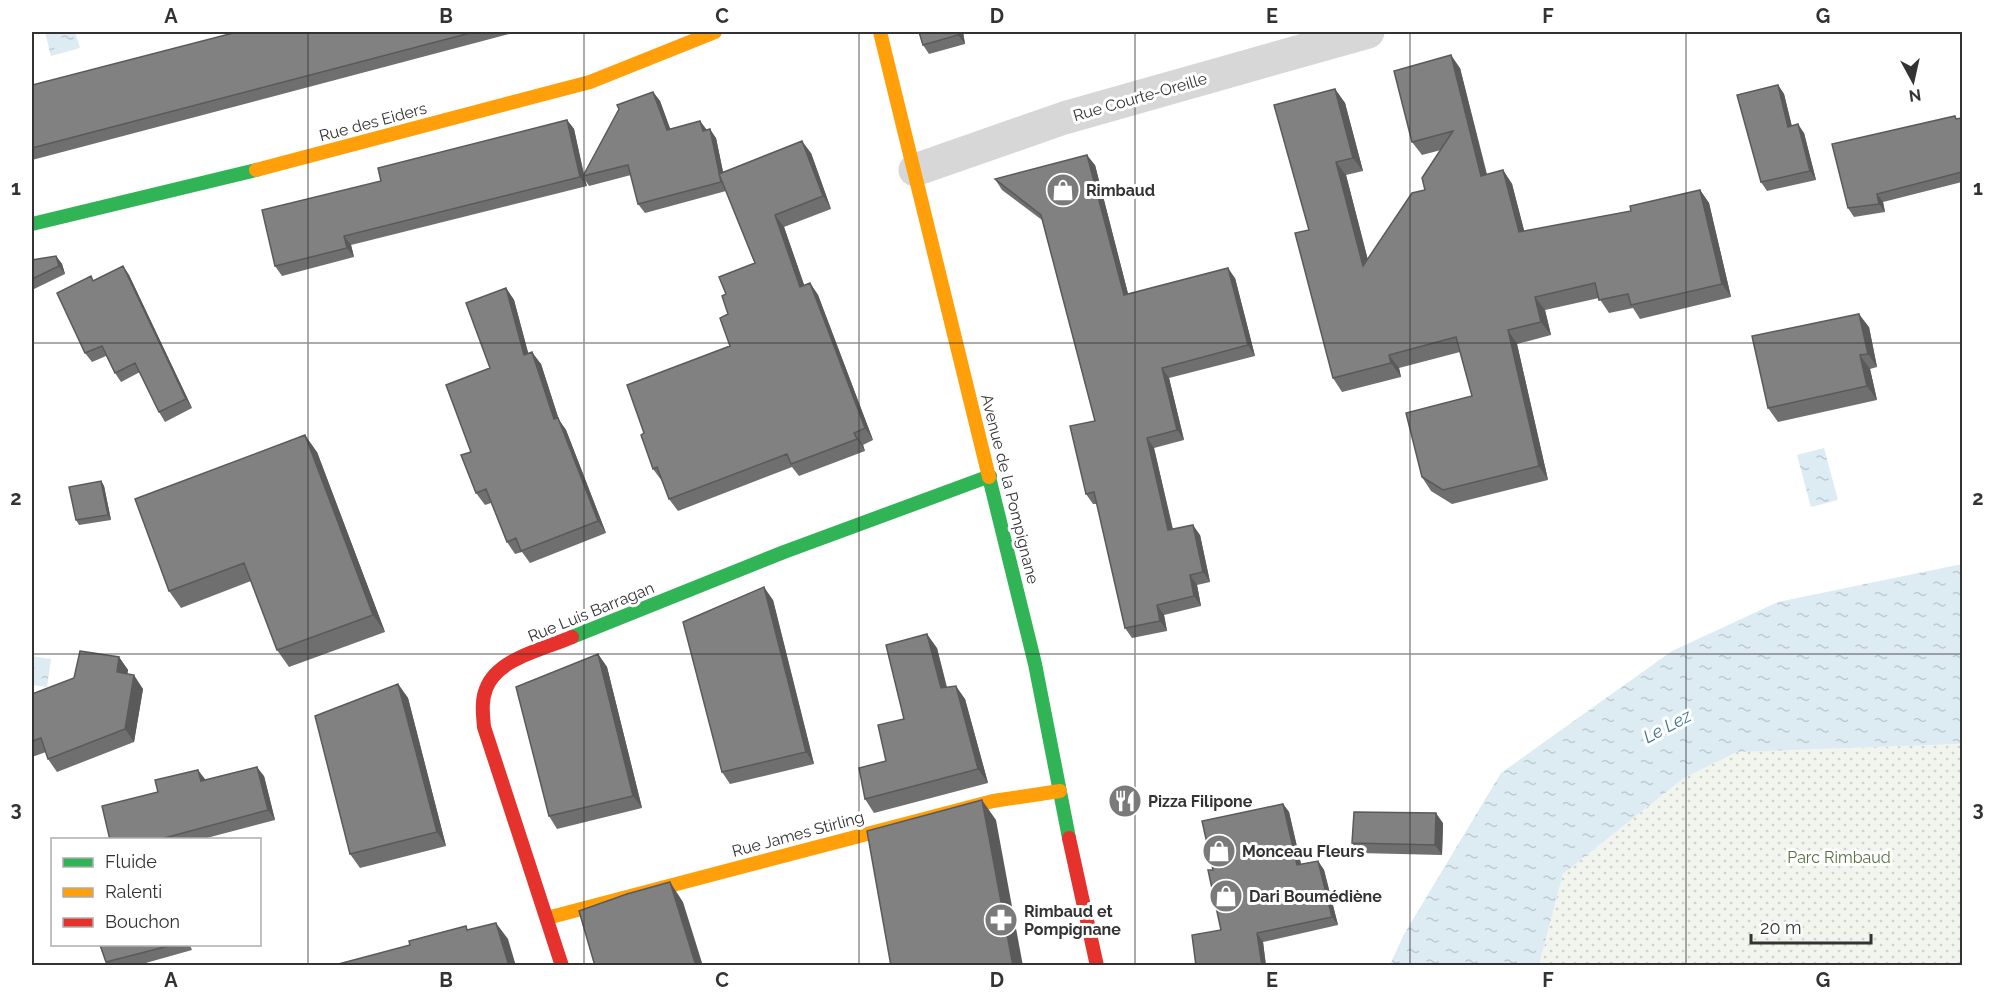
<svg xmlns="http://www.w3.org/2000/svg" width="1994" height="997" font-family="Raleway,sans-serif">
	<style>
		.park { fill: url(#park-dots) }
		.water { fill: url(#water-ripples) }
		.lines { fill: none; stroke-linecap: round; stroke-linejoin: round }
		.street { stroke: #d7d7d7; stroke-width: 33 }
		.fast { stroke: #30b455; stroke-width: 14 }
		.slow { stroke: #ff9f0a; stroke-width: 14 }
		.jam { stroke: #e5322d; stroke-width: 14 }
		.wall { fill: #6f6f6f }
		.shaded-wall { fill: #5a5a5a }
		.building { fill: #818181; stroke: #5a5a5a; stroke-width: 1.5 }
		.grid { fill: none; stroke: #333; stroke-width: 1.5; stroke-opacity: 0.55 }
		.labels { text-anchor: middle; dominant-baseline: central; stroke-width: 6; stroke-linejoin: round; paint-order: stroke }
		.street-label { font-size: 16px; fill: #333; stroke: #fff }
		.poi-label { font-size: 16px; font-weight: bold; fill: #333; stroke: #fff; text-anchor: start }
		.park-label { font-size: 16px; fill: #56703f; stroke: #fff }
		.water-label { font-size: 18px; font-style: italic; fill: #3f7597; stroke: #fff }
		.neatline { fill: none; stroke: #333; stroke-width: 2 }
		.grid-label { font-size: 20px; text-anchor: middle; font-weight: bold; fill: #333 }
	</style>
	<defs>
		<pattern id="park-dots" width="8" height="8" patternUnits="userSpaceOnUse" patternTransform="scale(1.5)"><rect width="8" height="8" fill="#f1f5ed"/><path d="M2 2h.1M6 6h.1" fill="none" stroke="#cfd2cc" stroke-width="1.8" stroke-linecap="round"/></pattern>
		<pattern id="water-ripples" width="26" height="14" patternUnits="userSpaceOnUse" patternTransform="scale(1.5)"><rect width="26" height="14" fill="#ddebf3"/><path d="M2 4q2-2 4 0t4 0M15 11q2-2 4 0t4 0" fill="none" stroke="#becad1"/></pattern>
	</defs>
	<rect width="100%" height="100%" fill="#fff"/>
	<!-- park -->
	<path class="park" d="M 1962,744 L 1962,965 L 1539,966 L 1563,874 L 1684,778 L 1737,752 Z"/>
	<!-- water -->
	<path class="water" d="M 45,32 L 75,32 L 80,48 L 51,56 Z
		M 1824,448 L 1838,500 L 1811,507 L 1797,455 Z
		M 1962,564 L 1962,744 L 1737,752 L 1684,778 L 1563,874 L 1539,965 L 1390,965 L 1403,936 L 1501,773 L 1672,651 L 1778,602 Z
		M 32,656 L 51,659 L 47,687 L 32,685 Z"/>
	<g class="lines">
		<!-- street -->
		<path class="street" d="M 915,170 L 1064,118 L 1368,32"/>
		<!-- fast -->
		<path class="fast" d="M 32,224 L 256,170
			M 989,477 L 1035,664 L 1069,838
			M 572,637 L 784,552 L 990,476"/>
		<!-- slow -->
		<path class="slow" d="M 880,32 L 989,477
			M 256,170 L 590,82 L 715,32
			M 547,918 L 993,801 L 1060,791"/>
		<!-- jam -->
		<path class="jam" d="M 1069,838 L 1097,966
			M 562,966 L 484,727 C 483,715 481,701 486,689 C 497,658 545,649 572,637"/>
	</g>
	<!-- wall -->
	<path class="wall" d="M 237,32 L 517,32 L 32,160 L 32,85 Z
		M 963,32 L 965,44 L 929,54 L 923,45 Z
		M 1460,68 L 1487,174 L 1503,170 L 1512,184 L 1524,231 L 1631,211 L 1700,190 L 1709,203 L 1731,297 L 1640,319 L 1633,308 L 1609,313 L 1599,298 L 1545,310 L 1551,335 L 1517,344 L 1548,480 L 1452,504 L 1431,491 L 1422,477 L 1472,396 L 1460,352 L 1399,368 L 1401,377 L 1342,392 L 1333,378 L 1309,230 L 1335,89 L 1345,103 L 1363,171 L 1346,175 L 1368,260 L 1425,190 L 1441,150 L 1422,155 L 1412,142 Z
		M 1778,85 L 1784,94 L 1792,126 L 1804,133 L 1816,180 L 1767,191 L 1761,182 Z
		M 653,92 L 660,101 L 670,129 L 700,121 L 706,130 L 716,138 L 723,172 L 811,153 L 831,209 L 784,227 L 804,285 L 810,283 L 818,295 L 873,440 L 863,445 L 865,451 L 799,476 L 792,467 L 678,511 L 669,499 L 662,481 L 653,469 L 644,433 L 730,346 L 728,314 L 726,294 L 755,263 L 726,191 L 645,213 L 638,204 L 631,175 L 589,186 L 585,180 L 587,186 L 351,245 L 354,257 L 282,276 L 275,266 L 381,181 L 567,120 L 574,129 L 584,174 Z
		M 1962,118 L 1962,182 L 1883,202 L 1885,212 L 1854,217 L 1848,208 L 1958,119 Z
		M 1095,165 L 1128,294 L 1235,278 L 1255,356 L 1169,378 L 1184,440 L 1154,448 L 1173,529 L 1200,535 L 1210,582 L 1197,585 L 1201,606 L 1164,615 L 1167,631 L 1132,638 L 1125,628 L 1097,504 L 1093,504 L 1086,494 L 1095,421 L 1042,220 L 1002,190 L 995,179 Z
		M 56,256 L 62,264 L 65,274 L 32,290 L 32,260 Z
		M 123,266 L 129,275 L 192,408 L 165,422 L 159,412 L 140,372 L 121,382 L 115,373 L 106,356 L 92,362 L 85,353 L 94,280 Z
		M 506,288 L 514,300 L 528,353 L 541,364 L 559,420 L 566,430 L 606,533 L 530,563 L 522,552 L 515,554 L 507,542 L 491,503 L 485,505 L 476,493 L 471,452 L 490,368 Z
		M 1869,327 L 1877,367 L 1870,369 L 1877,400 L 1778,422 L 1768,408 Z
		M 317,452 L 385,632 L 289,667 L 277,650 L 251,581 L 181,608 L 169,591 Z
		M 101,481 L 104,486 L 111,520 L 79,525 L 76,520 Z
		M 773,600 L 814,764 L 730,784 L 722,772 Z
		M 937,648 L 947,687 L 965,699 L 988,783 L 874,813 L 865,799 L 886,761 L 904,719 Z
		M 598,654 L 607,667 L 642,808 L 557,829 L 549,816 Z
		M 119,657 L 128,670 L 127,674 L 143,689 L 134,742 L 57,772 L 48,759 L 46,752 L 32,757 L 32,689 L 34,693 L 74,678 Z
		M 398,684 L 408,698 L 446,846 L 360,868 L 350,854 Z
		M 264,776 L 275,820 L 199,840 L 110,840 L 205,780 Z
		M 1283,804 L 1289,812 L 1301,864 L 1318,861 L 1324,870 L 1338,925 L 1263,942 L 1266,966 L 1196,966 L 1221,930 L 1213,870 Z
		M 1443,823 L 1442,855 L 1359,853 L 1352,843 Z
		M 100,945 L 190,945 L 192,950 L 135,966 L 108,966 L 106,962 Z"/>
	<!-- shaded-wall -->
	<path class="shaded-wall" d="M 958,32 L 963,32 L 965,44 L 958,35 Z
		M 1451,55 L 1460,68 L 1490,189 L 1481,176 Z
		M 1778,85 L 1784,94 L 1794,136 L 1788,127 Z
		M 1335,89 L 1345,103 L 1363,171 L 1353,158 Z
		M 653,92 L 660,101 L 674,139 L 667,130 Z
		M 567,120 L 574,129 L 584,176 L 583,176 L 585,180 L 587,186 L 580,177 Z
		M 700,121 L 707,130 L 703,131 Z
		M 1798,124 L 1804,133 L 1816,180 L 1810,171 Z
		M 710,129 L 716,138 L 727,191 L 721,182 Z
		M 802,141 L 811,153 L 831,209 L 823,196 Z
		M 1087,155 L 1095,165 L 1131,305 L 1124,295 Z
		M 1336,162 L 1346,175 L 1373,280 L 1363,266 Z
		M 1503,170 L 1512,184 L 1528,245 L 1519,232 Z
		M 1700,190 L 1709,203 L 1731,297 L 1722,284 Z
		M 1877,194 L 1883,202 L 1885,212 L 1879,204 Z
		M 775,215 L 784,227 L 809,299 L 800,287 Z
		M 344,236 L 351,245 L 354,257 L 347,248 Z
		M 56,256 L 62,264 L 65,274 L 59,266 Z
		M 123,266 L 129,275 L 192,408 L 186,399 Z
		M 1228,268 L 1235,278 L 1255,356 L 1248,345 Z
		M 810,283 L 818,295 L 873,440 L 865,428 Z
		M 506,288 L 514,300 L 532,367 L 524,355 Z
		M 1535,297 L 1545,310 L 1551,335 L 1541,322 Z
		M 1859,314 L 1869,327 L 1877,367 L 1868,354 Z
		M 1508,330 L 1517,344 L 1548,480 L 1539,466 Z
		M 532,352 L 541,364 L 559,420 L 566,430 L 606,533 L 598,521 L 554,419 Z
		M 1389,355 L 1399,368 L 1401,377 L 1391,363 Z
		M 1860,355 L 1870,369 L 1877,400 L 1867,386 Z
		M 1162,368 L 1169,378 L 1184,440 L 1177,430 Z
		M 854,433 L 863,445 L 865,451 L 857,439 Z
		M 305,435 L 317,452 L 385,632 L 373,615 Z
		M 1147,438 L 1154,448 L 1175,540 L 1168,530 Z
		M 101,481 L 104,486 L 111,520 L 108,515 Z
		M 1193,525 L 1200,535 L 1210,582 L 1203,572 Z
		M 1190,575 L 1197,585 L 1201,606 L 1194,596 Z
		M 764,587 L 773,600 L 814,764 L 806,752 Z
		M 1157,605 L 1164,615 L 1167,631 L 1160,621 Z
		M 927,634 L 937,648 L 950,702 L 941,688 Z
		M 598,654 L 607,667 L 642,808 L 633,796 Z
		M 119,657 L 128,670 L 126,686 L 117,672 Z
		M 134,675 L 143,689 L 134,742 L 125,729 Z
		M 398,684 L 408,698 L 446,846 L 437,832 Z
		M 956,686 L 965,699 L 988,783 L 978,769 Z
		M 257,767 L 264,776 L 275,820 L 268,810 Z
		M 198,770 L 205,779 L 207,790 L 201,781 Z
		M 982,800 L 996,820 L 1023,966 L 1013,966 Z
		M 1283,804 L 1289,812 L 1303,873 L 1297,865 Z
		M 1436,813 L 1443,823 L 1442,855 L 1435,845 Z
		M 1318,861 L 1324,870 L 1338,925 L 1332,917 Z
		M 670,882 L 683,902 L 703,966 L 696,966 Z
		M 496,923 L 508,939 L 516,966 L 509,966 Z
		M 1257,933 L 1263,942 L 1266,966 L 1262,966 Z"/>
	<!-- building -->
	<path class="building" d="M 237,32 L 474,32 L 32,148 L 32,85 Z
		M 919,32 L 958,32 L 958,35 L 923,45 Z
		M 1451,55 L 1481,176 L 1503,170 L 1519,232 L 1631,211 L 1630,206 L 1700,190 L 1722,284 L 1631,305 L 1628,294 L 1599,300 L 1595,283 L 1535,297 L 1541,322 L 1508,330 L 1539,466 L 1443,490 L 1422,477 L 1406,413 L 1472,396 L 1456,337 L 1389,355 L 1391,363 L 1333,378 L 1295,233 L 1309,230 L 1274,105 L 1335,89 L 1353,158 L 1336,162 L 1363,266 L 1412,193 L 1425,190 L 1422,178 L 1453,131 L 1412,142 L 1394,71 Z
		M 1778,85 L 1788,127 L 1798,124 L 1810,171 L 1761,182 L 1737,95 Z
		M 653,92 L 667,130 L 700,121 L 703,131 L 710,129 L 721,182 L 638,204 L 628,165 L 583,176 L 619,109 L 617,105 Z
		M 1955,116 L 1956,119 L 1962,118 L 1962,172 L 1877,194 L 1879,204 L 1848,208 L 1832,144 Z
		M 567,120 L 580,177 L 344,236 L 347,248 L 275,266 L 262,210 L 381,181 L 378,168 Z
		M 802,141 L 823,196 L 775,215 L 800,287 L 810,283 L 865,428 L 854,433 L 857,439 L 791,464 L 787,454 L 669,499 L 657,467 L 653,469 L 641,435 L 644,433 L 627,385 L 730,346 L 720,318 L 728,314 L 722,296 L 726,294 L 719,277 L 755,263 L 719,174 Z
		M 1087,155 L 1124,295 L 1228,268 L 1248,345 L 1162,368 L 1177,430 L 1147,438 L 1168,530 L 1193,525 L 1203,572 L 1190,575 L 1194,596 L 1157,605 L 1160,621 L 1125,628 L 1094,492 L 1086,494 L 1070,426 L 1095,421 L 1041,215 L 995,179 Z
		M 56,256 L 59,266 L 32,279 L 32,260 Z
		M 123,266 L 186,399 L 159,412 L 135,363 L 115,373 L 102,346 L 85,353 L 57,293 L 91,276 L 93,281 Z
		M 506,288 L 524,355 L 532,352 L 554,419 L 558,418 L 598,521 L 521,551 L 516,538 L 507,542 L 486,489 L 476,493 L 461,455 L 471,452 L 446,385 L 490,368 L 466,303 Z
		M 1859,314 L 1868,354 L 1860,355 L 1867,386 L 1768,408 L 1752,336 Z
		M 305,435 L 373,615 L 277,650 L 244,563 L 169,591 L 135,499 Z
		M 101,481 L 108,515 L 76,520 L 69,487 Z
		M 764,587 L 806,752 L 722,772 L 683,622 Z
		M 927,634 L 941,688 L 956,686 L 978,769 L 865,799 L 859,768 L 886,761 L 878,725 L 904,719 L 886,645 Z
		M 80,651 L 119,657 L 117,672 L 134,675 L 125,729 L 48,759 L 41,738 L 32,741 L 32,694 L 74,678 Z
		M 598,654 L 633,796 L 549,816 L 516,687 Z
		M 398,684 L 437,832 L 350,854 L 315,716 Z
		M 257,767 L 268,810 L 157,840 L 110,840 L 102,806 L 158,792 L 155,780 L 198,770 L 201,781 Z
		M 982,800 L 1013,966 L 891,966 L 867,831 Z
		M 1283,804 L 1297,865 L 1318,861 L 1332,917 L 1257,933 L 1262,966 L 1196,966 L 1192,935 L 1221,930 L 1208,870 L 1213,870 L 1202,821 Z
		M 1354,812 L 1436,813 L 1435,845 L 1352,843 Z
		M 670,882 L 696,966 L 595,966 L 579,911 L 627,894 Z
		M 496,923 L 509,966 L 331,966 L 410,945 L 409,941 L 466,926 L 467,930 Z
		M 100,945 L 172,945 L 106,962 Z"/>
	<!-- grid -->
	<path class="grid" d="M 308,32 L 308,966M 584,32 L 584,966M 859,32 L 859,966M 1135,32 L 1135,966M 1410,32 L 1410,966M 1686,32 L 1686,966M 32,343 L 1962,343M 32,654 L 1962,654"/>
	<!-- icons -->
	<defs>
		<symbol id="shop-disc" viewBox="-11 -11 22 22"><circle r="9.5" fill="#7a7a7a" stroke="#fff"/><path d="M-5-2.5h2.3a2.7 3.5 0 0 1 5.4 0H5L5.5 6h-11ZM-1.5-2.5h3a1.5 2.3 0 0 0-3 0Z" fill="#fff"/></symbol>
		<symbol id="restaurant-disc" viewBox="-11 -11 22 22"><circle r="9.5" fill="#7a7a7a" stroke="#fff"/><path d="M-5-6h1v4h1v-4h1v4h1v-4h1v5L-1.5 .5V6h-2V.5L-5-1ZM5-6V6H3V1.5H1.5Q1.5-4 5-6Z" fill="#fff"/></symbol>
		<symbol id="pharmacy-disc" viewBox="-11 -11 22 22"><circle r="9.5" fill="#7a7a7a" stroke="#fff"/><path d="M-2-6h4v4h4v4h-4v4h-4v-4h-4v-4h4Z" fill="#fff"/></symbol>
	</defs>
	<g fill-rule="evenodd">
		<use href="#shop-disc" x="1044" y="171" width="38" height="38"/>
		<use href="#restaurant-disc" x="1106" y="782" width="38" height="38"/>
		<use href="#shop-disc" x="1200" y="832" width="38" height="38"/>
		<use href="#shop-disc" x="1207" y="877" width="38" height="38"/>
		<use href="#pharmacy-disc" x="982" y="901" width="38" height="38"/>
	</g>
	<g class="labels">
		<!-- street labels -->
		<g class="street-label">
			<text transform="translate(1140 97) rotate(-16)">Rue Courte-Oreille</text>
			<text transform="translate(373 122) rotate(-15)">Rue des Eiders</text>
			<text transform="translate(1010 489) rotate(76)">Avenue de la Pompignane</text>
			<text transform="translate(591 612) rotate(-22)">Rue Luis Barragan</text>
			<text transform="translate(798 834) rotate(-15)">Rue James Stirling</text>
		</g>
		<!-- poi labels -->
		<g class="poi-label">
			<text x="1086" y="190">Rimbaud</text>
			<text x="1148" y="801">Pizza Filipone</text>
			<text x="1242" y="851">Monceau Fleurs</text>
			<text x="1249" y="896">Dari Boumédiène</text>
			<text x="1024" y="911">Rimbaud et<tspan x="1024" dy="18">Pompignane</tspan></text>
		</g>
		<!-- park labels -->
		<g class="park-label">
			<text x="1839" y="857">Parc Rimbaud</text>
		</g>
		<!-- water labels -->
		<g class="water-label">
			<text transform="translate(1667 726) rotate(-28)">Le Lez</text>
		</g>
	</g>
	<!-- border -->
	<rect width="1994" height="997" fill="none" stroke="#ffffff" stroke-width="66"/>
	<!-- legend -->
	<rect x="51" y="838" width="210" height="108" fill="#ffffff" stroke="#adadad" stroke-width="1.5"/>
	<rect x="63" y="858" width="30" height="9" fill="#30b455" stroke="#adadad" stroke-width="1.5"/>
	<text x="105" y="868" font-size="18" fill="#333333">Fluide</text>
	<rect x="63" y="888" width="30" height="9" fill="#ff9f0a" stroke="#adadad" stroke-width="1.5"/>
	<text x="105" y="898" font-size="18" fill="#333333">Ralenti</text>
	<rect x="63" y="918" width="30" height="9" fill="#e5322d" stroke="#adadad" stroke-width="1.5"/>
	<text x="105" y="928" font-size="18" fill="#333333">Bouchon</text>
	<!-- north arrow -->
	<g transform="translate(1913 81) rotate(172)" stroke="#ffffff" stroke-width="4.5" paint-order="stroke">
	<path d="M0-4.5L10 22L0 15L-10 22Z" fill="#333333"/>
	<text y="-9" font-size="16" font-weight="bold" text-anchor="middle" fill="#333333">N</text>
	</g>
	<!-- scale -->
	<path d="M1751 934v9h120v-9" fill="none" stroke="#333333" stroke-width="3"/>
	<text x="1760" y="934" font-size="18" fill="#333333" stroke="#ffffff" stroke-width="4.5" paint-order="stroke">20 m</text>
	<rect x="33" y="33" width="1928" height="931" class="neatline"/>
	<g class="grid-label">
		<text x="171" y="23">A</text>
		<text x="446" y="23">B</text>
		<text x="722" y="23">C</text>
		<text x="997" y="23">D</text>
		<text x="1272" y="23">E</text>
		<text x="1548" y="23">F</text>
		<text x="1823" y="23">G</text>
		<text x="16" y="195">1</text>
		<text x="1978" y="195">1</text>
		<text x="16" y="505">2</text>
		<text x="1978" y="505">2</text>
		<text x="16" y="816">3</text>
		<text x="1978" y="816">3</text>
		<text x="171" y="987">A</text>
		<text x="446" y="987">B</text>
		<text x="722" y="987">C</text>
		<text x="997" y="987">D</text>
		<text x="1272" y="987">E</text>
		<text x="1548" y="987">F</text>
		<text x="1823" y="987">G</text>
	</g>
</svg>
